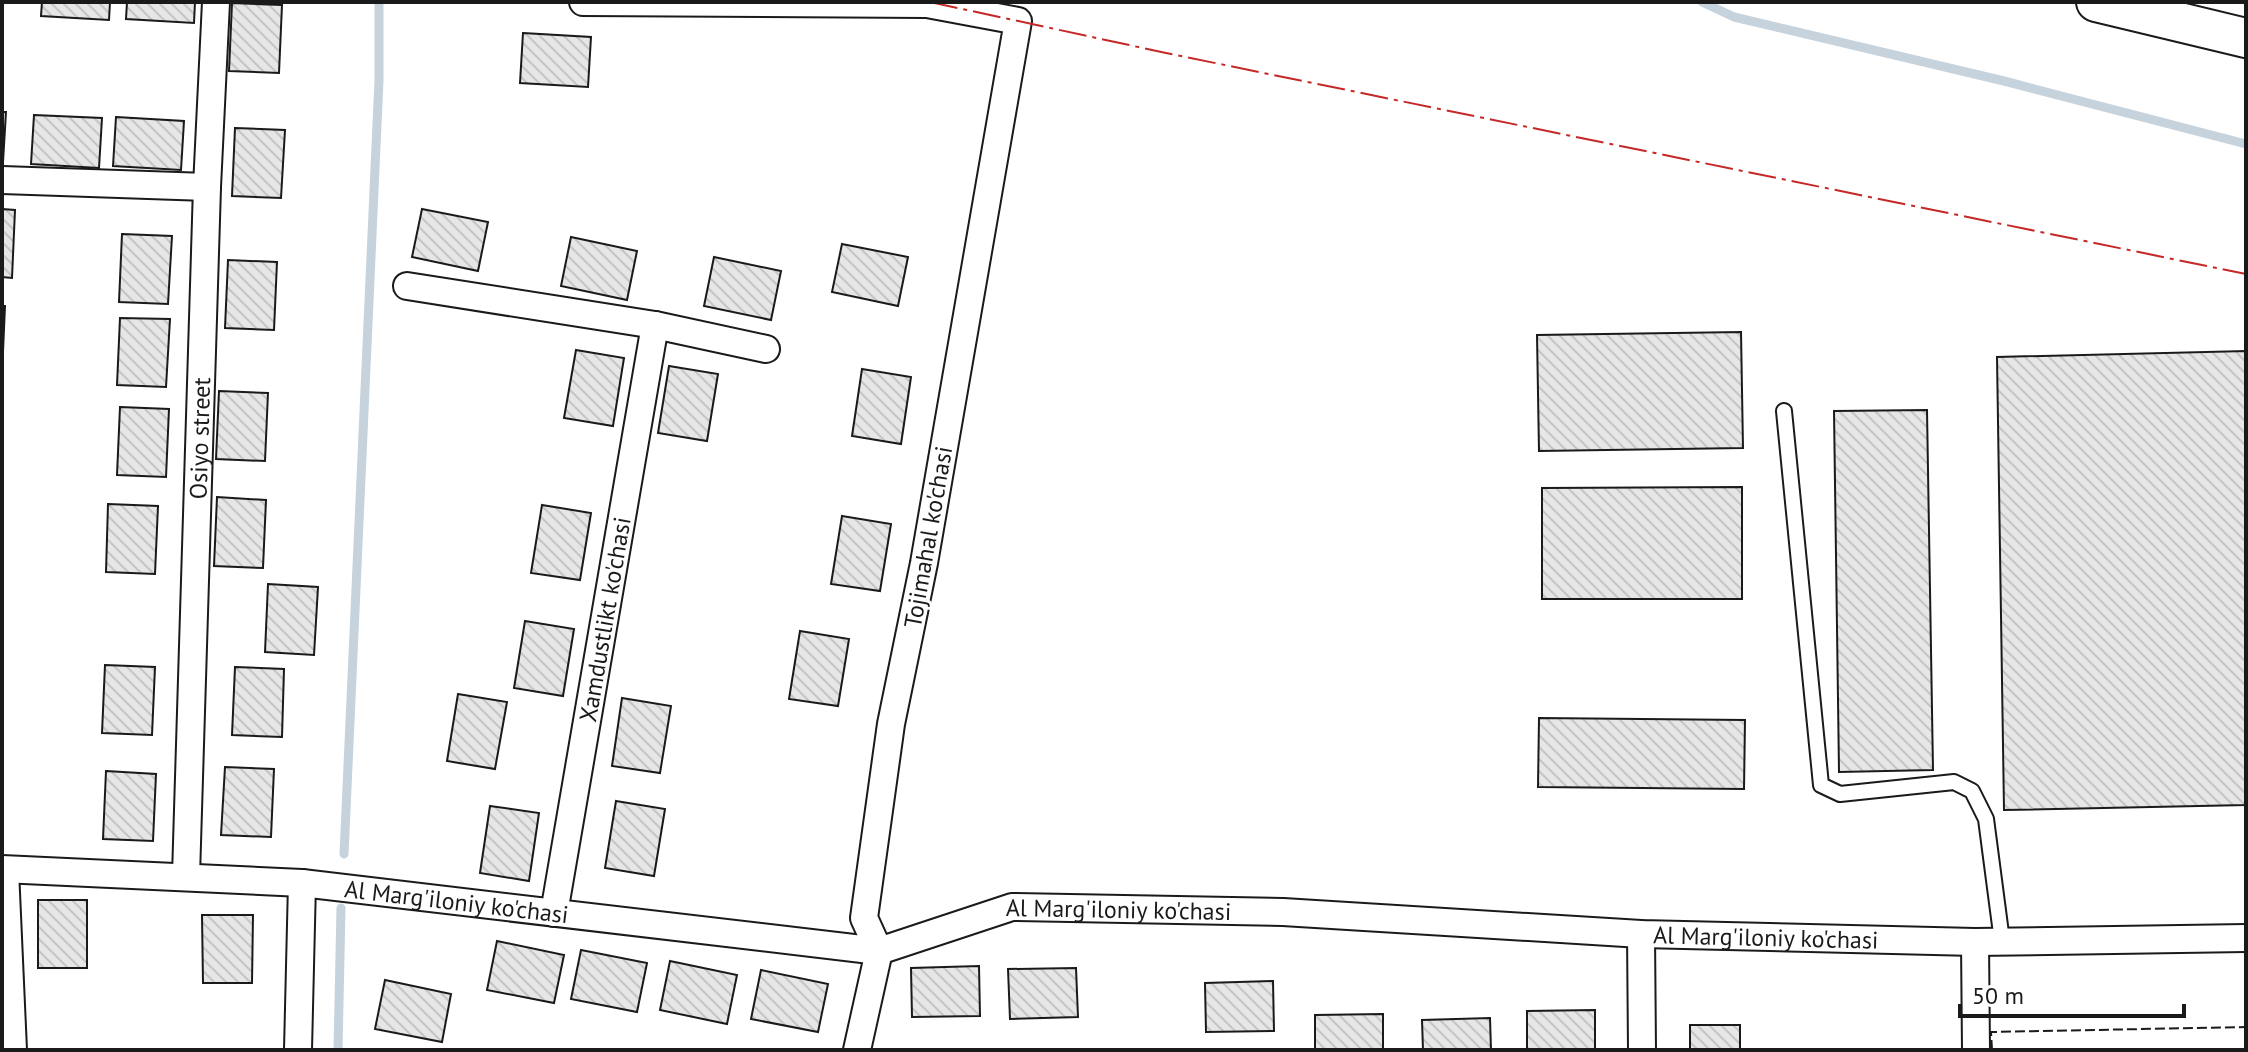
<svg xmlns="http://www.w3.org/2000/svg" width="2248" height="1052" font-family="'PT Sans',sans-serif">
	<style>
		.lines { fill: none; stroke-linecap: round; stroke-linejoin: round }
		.stream { stroke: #c6d2dc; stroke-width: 9 }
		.building { fill: url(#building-back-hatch); stroke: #1a1a1a; stroke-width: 2 }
		.lane-casing { stroke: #1a1a1a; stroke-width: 18 }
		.street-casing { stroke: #1a1a1a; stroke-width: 30 }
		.secondary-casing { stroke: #1a1a1a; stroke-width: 42 }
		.lane { stroke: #fff; stroke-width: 14 }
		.street { stroke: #fff; stroke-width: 26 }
		.secondary { stroke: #fff; stroke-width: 38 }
		.fence { stroke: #1a1a1a; stroke-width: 2; stroke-dasharray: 10 4; stroke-linecap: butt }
		.power { stroke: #c62828; stroke-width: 2; stroke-dasharray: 28 6 4 6; stroke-linecap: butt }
		.labels { text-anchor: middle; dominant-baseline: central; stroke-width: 6; stroke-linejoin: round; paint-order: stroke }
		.street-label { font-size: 24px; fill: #1a1a1a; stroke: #fff }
	</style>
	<defs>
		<pattern id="building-back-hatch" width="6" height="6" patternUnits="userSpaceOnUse" patternTransform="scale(2)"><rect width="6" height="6" fill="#e6e6e6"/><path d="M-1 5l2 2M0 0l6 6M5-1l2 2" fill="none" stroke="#c5c5c5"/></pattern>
	</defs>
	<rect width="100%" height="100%" fill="#fff"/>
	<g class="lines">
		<!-- stream -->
		<path class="stream" d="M 1702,2 L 1734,17 L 2004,81 L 2246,144
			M 344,854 L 379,80 L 379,2
			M 338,1050 L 341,908"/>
	</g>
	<!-- building -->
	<path class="building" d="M 42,2 L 110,2 L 109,20 L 41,16 Z
		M 127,2 L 195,2 L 194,23 L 126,19 Z
		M 232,3 L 282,5 L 279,73 L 229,71 Z
		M 523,33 L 591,37 L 588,87 L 520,83 Z
		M 2,112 L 6,112 L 3,162 L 2,162 Z
		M 34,115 L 102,118 L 99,168 L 31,164 Z
		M 116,117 L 184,121 L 181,170 L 113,166 Z
		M 235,128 L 285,130 L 281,198 L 232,196 Z
		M 2,209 L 15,210 L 12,278 L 2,277 Z
		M 422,209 L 488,222 L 478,271 L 412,257 Z
		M 122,234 L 172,236 L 168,304 L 119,302 Z
		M 571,237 L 637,251 L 627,300 L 561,286 Z
		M 842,244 L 908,257 L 898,306 L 832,292 Z
		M 714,257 L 781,271 L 771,320 L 704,306 Z
		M 228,260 L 277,262 L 274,330 L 225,328 Z
		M 2,306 L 5,306 L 2,374 Z
		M 120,318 L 170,319 L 166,387 L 117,385 Z
		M 1741,332 L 1743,448 L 1539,451 L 1537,335 Z
		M 576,350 L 624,358 L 613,426 L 564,418 Z
		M 2246,351 L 2246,805 L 2004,810 L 1997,357 Z
		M 669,366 L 718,374 L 707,441 L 658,433 Z
		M 862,369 L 911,377 L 901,444 L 852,436 Z
		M 219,391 L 268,393 L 265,461 L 216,459 Z
		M 120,407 L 169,409 L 166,477 L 117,475 Z
		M 1927,410 L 1933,770 L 1839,772 L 1834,411 Z
		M 1742,487 L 1742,599 L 1542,599 L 1542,488 Z
		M 217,497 L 266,500 L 263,568 L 214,566 Z
		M 108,504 L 158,506 L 155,574 L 106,572 Z
		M 542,505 L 591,513 L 580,580 L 531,573 Z
		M 842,516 L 891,524 L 880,591 L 831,584 Z
		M 268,584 L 318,587 L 314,655 L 265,652 Z
		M 525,621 L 574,629 L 563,696 L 514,688 Z
		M 800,631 L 849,639 L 838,706 L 789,699 Z
		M 105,665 L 155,667 L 152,735 L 102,733 Z
		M 235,667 L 284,669 L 282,737 L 232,735 Z
		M 458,694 L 507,702 L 495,769 L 447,761 Z
		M 622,698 L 671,706 L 660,773 L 612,766 Z
		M 1539,718 L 1745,720 L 1744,789 L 1538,787 Z
		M 225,767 L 274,769 L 271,837 L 221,835 Z
		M 106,771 L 156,774 L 153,841 L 103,839 Z
		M 616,801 L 665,809 L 654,876 L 605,868 Z
		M 490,806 L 539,813 L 529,881 L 480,873 Z
		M 38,900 L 87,900 L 87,968 L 38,968 Z
		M 202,915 L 253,915 L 252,983 L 203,983 Z
		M 497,941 L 564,955 L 554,1003 L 487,990 Z
		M 581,950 L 647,963 L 637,1012 L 571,999 Z
		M 670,961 L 737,975 L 727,1024 L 660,1010 Z
		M 979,966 L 980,1016 L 912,1017 L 911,968 Z
		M 1076,968 L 1078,1017 L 1010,1019 L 1008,969 Z
		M 761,970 L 828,984 L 818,1032 L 751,1019 Z
		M 385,980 L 451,994 L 442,1042 L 375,1029 Z
		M 1273,981 L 1274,1031 L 1206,1032 L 1205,983 Z
		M 1595,1010 L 1595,1050 L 1527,1050 L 1527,1011 Z
		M 1383,1014 L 1383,1050 L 1315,1050 L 1315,1015 Z
		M 1490,1018 L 1491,1050 L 1423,1050 L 1422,1020 Z
		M 1690,1025 L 1740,1025 L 1740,1050 L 1690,1050 Z"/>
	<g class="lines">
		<defs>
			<path id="lane" d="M 1784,411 L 1821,785 L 1840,794 L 1954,782 L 1972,791 L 1986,819 L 2002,941"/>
			<g id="street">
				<path d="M 583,2 L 927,4 L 1018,21 L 924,563 L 891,724 L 864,918 L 879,951 L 857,1050"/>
				<path d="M 2,180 L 207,187"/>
				<path d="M 407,286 L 655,325 L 766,349"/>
				<path id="s1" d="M 2,869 L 302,883 L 879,951 L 1012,907 L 1283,912 L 1641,934 L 1975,942 L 2246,938"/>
				<path d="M 5,870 L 13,1050"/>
				<path id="s2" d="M 186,876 L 207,187 L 216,2"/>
				<path id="s3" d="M 554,913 L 655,325"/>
				<path d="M 1641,934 L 1642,1050"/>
				<path d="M 1975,942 L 1976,1050"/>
				<path d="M 298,1050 L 302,883"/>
			</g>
			<path id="secondary" d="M 2096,2 L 2246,38"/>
		</defs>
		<!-- lane casing -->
		<use href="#lane" class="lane-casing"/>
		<!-- street casing -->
		<use href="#street" class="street-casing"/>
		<!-- secondary casing -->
		<use href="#secondary" class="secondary-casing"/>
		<!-- lane -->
		<use href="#lane" class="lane"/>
		<!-- street -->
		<use href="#street" class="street"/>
		<!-- secondary -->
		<use href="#secondary" class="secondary"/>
		<!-- fence -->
		<path class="fence" d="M 1992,1050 L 1991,1032 L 2246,1027"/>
		<!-- power -->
		<path class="power" d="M 930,2 L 1166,53 L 2246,274"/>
	</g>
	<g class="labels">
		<!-- street labels -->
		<g class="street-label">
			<text stroke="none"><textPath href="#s2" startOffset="438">Osiyo street</textPath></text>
			<text transform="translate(928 537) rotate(-80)">Tojimahal ko'chasi</text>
			<text stroke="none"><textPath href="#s3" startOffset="298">Xamdustlikt ko'chasi</textPath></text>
			<text stroke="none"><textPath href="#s1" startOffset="456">Al Marg'iloniy ko'chasi</textPath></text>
			<text stroke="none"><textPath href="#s1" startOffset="1128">Al Marg'iloniy ko'chasi</textPath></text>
			<text stroke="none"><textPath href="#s1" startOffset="1776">Al Marg'iloniy ko'chasi</textPath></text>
		</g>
	</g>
	<!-- border -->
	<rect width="2248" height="1052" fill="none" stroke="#1a1a1a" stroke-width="8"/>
	<!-- scale -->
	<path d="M1960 1004v12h224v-12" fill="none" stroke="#1a1a1a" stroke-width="4"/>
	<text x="1972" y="1004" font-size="24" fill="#1a1a1a" stroke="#ffffff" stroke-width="6" paint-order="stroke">50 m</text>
</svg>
